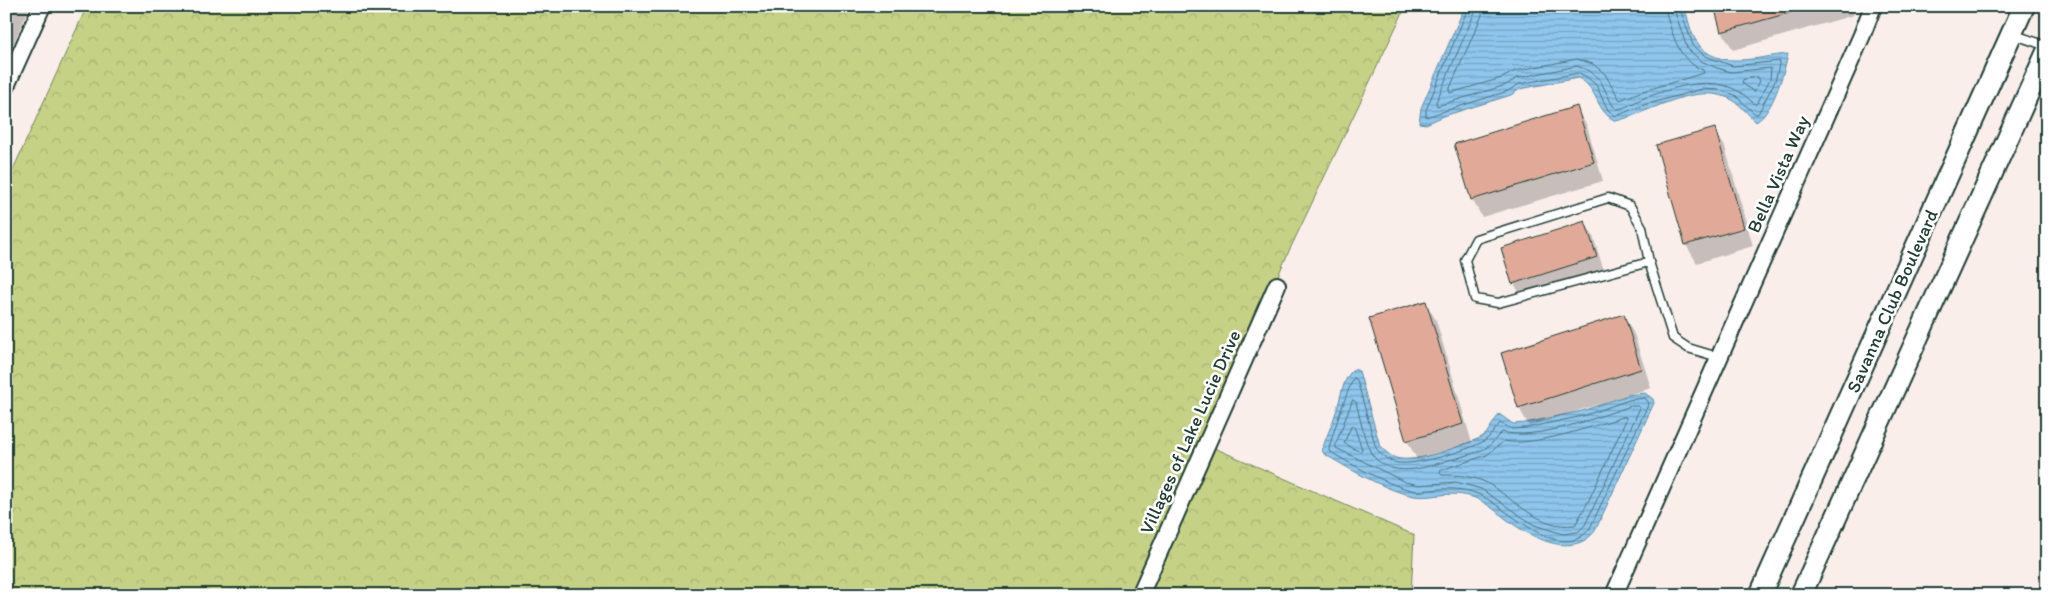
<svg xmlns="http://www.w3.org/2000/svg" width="2053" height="601" font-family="Itim,sans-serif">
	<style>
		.forest { fill: url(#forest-crowns); stroke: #72875c }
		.water { fill: url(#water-rules); stroke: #628fa3 }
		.shadow { fill: #0003 }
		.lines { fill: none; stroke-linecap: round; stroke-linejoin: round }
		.shore { stroke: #4c747e; stroke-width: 1 }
		.building { fill: #e1aa98; stroke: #1f3d34 }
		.service-casing { stroke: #1f3d34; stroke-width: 11 }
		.minor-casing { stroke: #1f3d34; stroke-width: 20 }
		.tertiary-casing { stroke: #1f3d34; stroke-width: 24 }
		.service { stroke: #fff; stroke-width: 8 }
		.minor { stroke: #fff; stroke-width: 16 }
		.tertiary { stroke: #fff; stroke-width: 20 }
		.labels { text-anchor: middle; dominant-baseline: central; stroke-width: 5; stroke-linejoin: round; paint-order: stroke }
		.street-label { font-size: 19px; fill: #1f3d34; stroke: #fff }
	</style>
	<defs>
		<pattern id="forest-crowns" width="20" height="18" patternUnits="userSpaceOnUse" patternTransform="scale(1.25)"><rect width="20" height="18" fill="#c5d184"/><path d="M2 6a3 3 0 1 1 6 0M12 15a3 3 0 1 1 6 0" fill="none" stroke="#a9b473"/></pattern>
		<pattern id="water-rules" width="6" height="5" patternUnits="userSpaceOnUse" patternTransform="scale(1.25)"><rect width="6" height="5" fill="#8fc6ed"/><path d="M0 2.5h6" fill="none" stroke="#74a2c1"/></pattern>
	</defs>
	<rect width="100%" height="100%" fill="#f9eeea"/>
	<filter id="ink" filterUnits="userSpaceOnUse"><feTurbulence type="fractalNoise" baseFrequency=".02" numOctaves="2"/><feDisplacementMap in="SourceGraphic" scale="10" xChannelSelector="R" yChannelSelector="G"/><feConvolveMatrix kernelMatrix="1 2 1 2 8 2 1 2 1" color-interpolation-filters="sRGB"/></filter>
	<g filter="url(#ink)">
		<!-- forest -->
		<path class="forest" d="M 87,6 L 1406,6 L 1289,251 L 1203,443 L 1414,535 L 1411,595 L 6,595 L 6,185 Z"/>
		<!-- water -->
		<path class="water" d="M 1465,6 L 1684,6 C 1688,17 1690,33 1697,42 C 1717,72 1760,56 1788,54 C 1784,72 1773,113 1756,122 C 1748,115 1742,106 1734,101 C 1699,79 1650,113 1616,121 C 1595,112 1599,88 1578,78 L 1520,89 L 1511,95 L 1444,116 L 1426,124 L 1419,123 L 1421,108 Z
			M 1354,369 L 1359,371 L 1380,446 C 1385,451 1390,456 1396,458 C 1416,464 1460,446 1480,438 L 1486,434 L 1499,414 L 1513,424 L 1525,423 L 1582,411 L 1628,395 L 1645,393 L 1653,399 L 1654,403 L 1595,531 C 1574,558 1536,540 1513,524 C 1501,516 1488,503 1475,498 C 1450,489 1435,499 1414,496 C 1386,491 1348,468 1324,454 L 1322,450 C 1326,437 1332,425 1336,412 C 1341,398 1342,379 1354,369 Z"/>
		<!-- shadow -->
		<path class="shadow" d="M 6,6 L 30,6 L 11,49 L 6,47 Z
			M 1715,6 L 1851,6 L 1854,15 L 1733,50 L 1722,31 Z
			M 1576,108 L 1587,126 L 1603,181 L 1482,217 L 1472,199 Z
			M 1714,129 L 1725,147 L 1753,246 L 1697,263 L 1686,245 L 1658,146 Z
			M 1585,222 L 1593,236 L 1604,271 L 1522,298 L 1514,283 Z
			M 1425,302 L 1436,320 L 1472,443 L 1417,459 L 1407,441 L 1371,319 Z
			M 1624,316 L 1634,334 L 1651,388 L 1529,426 L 1519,408 Z"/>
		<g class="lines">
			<!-- shore -->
			<path class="shore" d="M 1469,6 L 1426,110 L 1426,117 L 1508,91 L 1519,84 L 1579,73 L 1587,77 L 1596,85 L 1608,110 L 1616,116 L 1644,105 L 1702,89 L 1719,90 L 1735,95 L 1755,114 L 1758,114 L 1775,81 L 1780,61 L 1733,66 L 1705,56 L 1693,45 L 1679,6
				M 1475,6 L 1475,12 L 1436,102 L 1437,106 L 1506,85 L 1517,78 L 1577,66 L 1590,71 L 1600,80 L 1613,106 L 1617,109 C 1626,108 1634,102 1642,99 C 1680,85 1723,70 1754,104 L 1757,104 L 1770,79 L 1771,68 L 1731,72 L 1717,68 L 1701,61 L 1687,48 L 1673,6
				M 1483,6 L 1482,15 L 1449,90 L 1450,93 L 1502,78 L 1515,71 L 1577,59 L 1593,64 L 1605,74 L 1620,100 L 1640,92 L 1704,73 L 1703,70 C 1695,67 1686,60 1681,52 C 1675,43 1666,17 1665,6
				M 1758,77 L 1760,81 L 1754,92 L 1742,83 L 1743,80 Z
				M 1354,378 L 1357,380 L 1376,448 C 1380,454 1387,460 1394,462 C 1410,468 1470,450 1484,441 C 1491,437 1495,429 1500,423 L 1512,429 L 1526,428 L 1583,416 L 1629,400 L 1645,398 L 1649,403 L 1590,528 C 1561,567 1506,506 1478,494 C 1463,488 1446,488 1430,490 C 1425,490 1420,492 1415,491 C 1389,486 1351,464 1329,451 C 1328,446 1350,382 1354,378 Z
				M 1353,400 L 1356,402 C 1359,414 1365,443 1371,453 C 1389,480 1425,468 1449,460 C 1461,457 1475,454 1486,448 C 1493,444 1496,437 1502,432 C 1536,441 1597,417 1631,406 L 1638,406 L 1640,408 L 1585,525 L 1578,532 L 1563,534 L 1534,525 L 1481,489 L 1456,482 L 1419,485 L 1405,482 L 1336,448 L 1336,444 Z
				M 1623,417 L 1626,417 L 1626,420 L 1588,502 L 1575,525 C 1540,530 1514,499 1487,483 C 1474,476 1457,475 1442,475 L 1440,473 L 1441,470 L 1487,455 L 1504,441 C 1533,447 1594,426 1623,417 Z
				M 1354,426 L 1362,449 L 1360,452 L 1344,443 L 1351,427 Z"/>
		</g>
		<!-- building -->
		<path class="building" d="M 1714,6 L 1795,6 L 1796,11 L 1721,32 Z
			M 1577,106 L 1594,162 L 1471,200 L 1454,144 Z
			M 1715,128 L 1744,228 L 1685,245 L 1656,145 Z
			M 1585,221 L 1597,257 L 1512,284 L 1501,248 Z
			M 1426,301 L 1463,424 L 1406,441 L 1369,318 Z
			M 1624,314 L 1641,369 L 1518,408 L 1501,353 Z"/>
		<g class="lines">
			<defs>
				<path id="service" d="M 2012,34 L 2047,46
					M 1608,198 L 1630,206 L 1642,227 L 1649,262 L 1498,303 L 1475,299 L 1465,260 L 1476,239 Z
					M 1649,262 L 1673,338 L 1688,348 L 1718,357"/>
				<path id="minor" d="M 6,86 L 42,6
					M 1140,595 L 1277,285
					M 1614,595 L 1862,35 L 1873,6"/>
				<path id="tertiary" d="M 1760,595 L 2024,6
					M 1801,595 L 2047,52"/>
			</defs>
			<!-- service casing -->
			<use href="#service" class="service-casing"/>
			<!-- minor casing -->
			<use href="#minor" class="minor-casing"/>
			<!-- tertiary casing -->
			<use href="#tertiary" class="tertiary-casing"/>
			<!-- service -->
			<use href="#service" class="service"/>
			<!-- minor -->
			<use href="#minor" class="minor"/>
			<!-- tertiary -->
			<use href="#tertiary" class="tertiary"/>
		</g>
	</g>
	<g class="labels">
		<!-- street labels -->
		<g class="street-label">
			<text transform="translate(1778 174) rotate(-66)">Bella Vista Way</text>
			<text transform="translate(1892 301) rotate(-66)">Savanna Club Boulevard</text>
			<text transform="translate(1190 432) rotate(-66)">Villages of Lake Lucie Drive</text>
		</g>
	</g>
	<!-- margin -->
	<rect width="2053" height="601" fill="none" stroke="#fff" stroke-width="25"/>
	<rect x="12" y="12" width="2028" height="576" fill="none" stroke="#1f3d34" stroke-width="2" filter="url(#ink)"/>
</svg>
